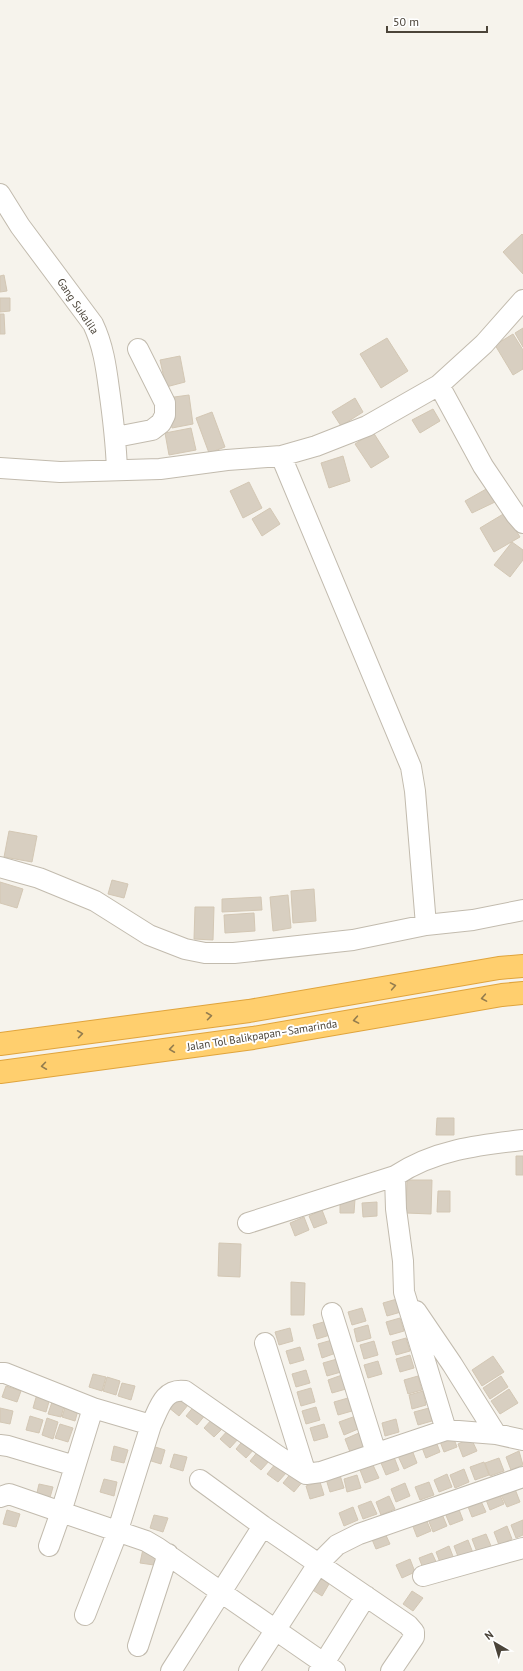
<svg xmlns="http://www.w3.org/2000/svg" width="523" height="1671" font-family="'PT Sans',sans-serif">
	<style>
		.building { fill: #d8cfc1; stroke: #d3c7b4 }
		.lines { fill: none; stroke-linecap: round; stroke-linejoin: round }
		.minor-casing { stroke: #c2bbae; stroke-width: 22 }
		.highway-casing { stroke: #e0a43c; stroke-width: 24 }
		.minor { stroke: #fff; stroke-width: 20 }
		.highway { stroke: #ffcf6e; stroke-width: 22 }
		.oneway { stroke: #937c4e }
		.labels { text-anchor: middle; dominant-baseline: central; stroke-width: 4; stroke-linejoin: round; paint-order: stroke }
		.street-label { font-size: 11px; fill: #4b4439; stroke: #fff }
	</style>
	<rect width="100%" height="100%" fill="#f6f3ec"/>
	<!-- building -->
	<path class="building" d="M 522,234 L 523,235 L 523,274 L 503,252 Z
		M 4,275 L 7,291 L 0,292 L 0,276 Z
		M 0,298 L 10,298 L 10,311 L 0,312 Z
		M 0,314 L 4,314 L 5,334 L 0,334 Z
		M 523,328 L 523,347 L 515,333 Z
		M 513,334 L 523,350 L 523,369 L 513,375 L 495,345 Z
		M 387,338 L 408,371 L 381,388 L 360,354 Z
		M 180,356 L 185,382 L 166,387 L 160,360 Z
		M 189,395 L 193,424 L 172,428 L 167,398 Z
		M 355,398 L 363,412 L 341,426 L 332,412 Z
		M 433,409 L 440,421 L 420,433 L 412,420 Z
		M 212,412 L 225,447 L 209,453 L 196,418 Z
		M 191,428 L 196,450 L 169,455 L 165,433 Z
		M 373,432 L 389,457 L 371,468 L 355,444 Z
		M 343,456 L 350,481 L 329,488 L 321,463 Z
		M 249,482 L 262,508 L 243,518 L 230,491 Z
		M 488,488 L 495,502 L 472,513 L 465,501 Z
		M 270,508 L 280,524 L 262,536 L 252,519 Z
		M 505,513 L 520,537 L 494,552 L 480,528 Z
		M 512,542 L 523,550 L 523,560 L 510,577 L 494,565 Z
		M 9,831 L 37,836 L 32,862 L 4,857 Z
		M 112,880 L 128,884 L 124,898 L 108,894 Z
		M 0,882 L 23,889 L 17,908 L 0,903 Z
		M 314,889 L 316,921 L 293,923 L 291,891 Z
		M 288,895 L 291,928 L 273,931 L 270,897 Z
		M 261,897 L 262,910 L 222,912 L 222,899 Z
		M 195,907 L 214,907 L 213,940 L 194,939 Z
		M 254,913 L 255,931 L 225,933 L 224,915 Z
		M 437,1118 L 454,1118 L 454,1135 L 436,1135 Z
		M 516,1156 L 523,1156 L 523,1175 L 516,1175 Z
		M 407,1180 L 432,1180 L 431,1214 L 406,1213 Z
		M 438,1191 L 450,1191 L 450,1212 L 437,1212 Z
		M 340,1199 L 355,1199 L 354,1213 L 340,1213 Z
		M 377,1202 L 377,1216 L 363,1217 L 362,1203 Z
		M 322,1210 L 327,1223 L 314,1228 L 309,1216 Z
		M 304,1217 L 309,1230 L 295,1236 L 290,1223 Z
		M 219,1243 L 241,1244 L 240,1277 L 218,1276 Z
		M 291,1282 L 305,1283 L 304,1315 L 291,1315 Z
		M 397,1299 L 401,1312 L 387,1316 L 383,1303 Z
		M 362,1308 L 366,1321 L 352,1325 L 348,1312 Z
		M 400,1318 L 404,1331 L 390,1335 L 386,1322 Z
		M 327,1321 L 330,1335 L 317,1339 L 313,1325 Z
		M 368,1325 L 371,1338 L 357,1342 L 354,1329 Z
		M 290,1328 L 293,1341 L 279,1345 L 275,1332 Z
		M 406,1338 L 410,1351 L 396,1355 L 392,1342 Z
		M 332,1340 L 336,1353 L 322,1358 L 318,1344 Z
		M 374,1341 L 378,1355 L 364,1359 L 360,1345 Z
		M 300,1347 L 304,1360 L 290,1364 L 286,1351 Z
		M 410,1355 L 414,1368 L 400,1372 L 396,1359 Z
		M 493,1356 L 504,1372 L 482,1386 L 472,1370 Z
		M 337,1359 L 341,1372 L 327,1376 L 323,1363 Z
		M 378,1361 L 382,1374 L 368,1378 L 364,1365 Z
		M 306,1370 L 310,1383 L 296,1387 L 292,1374 Z
		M 93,1374 L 106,1377 L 102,1391 L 89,1387 Z
		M 342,1375 L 346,1389 L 332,1393 L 328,1380 Z
		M 418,1376 L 422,1390 L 408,1394 L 404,1380 Z
		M 501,1376 L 508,1387 L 490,1399 L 483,1388 Z
		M 107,1377 L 120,1381 L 116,1395 L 103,1391 Z
		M 122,1383 L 135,1386 L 131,1400 L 118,1396 Z
		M 6,1386 L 21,1391 L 17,1402 L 2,1397 Z
		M 311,1388 L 315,1402 L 301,1406 L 297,1392 Z
		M 509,1389 L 518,1403 L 500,1414 L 491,1401 Z
		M 423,1391 L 426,1405 L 412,1409 L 409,1395 Z
		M 37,1394 L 50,1398 L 46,1412 L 33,1408 Z
		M 178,1397 L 188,1405 L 179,1416 L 168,1407 Z
		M 348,1398 L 352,1411 L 338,1415 L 334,1402 Z
		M 53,1399 L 65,1403 L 61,1417 L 48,1414 Z
		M 66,1404 L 79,1407 L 75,1421 L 62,1417 Z
		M 195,1405 L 206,1414 L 197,1425 L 186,1416 Z
		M 316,1407 L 320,1420 L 306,1424 L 302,1411 Z
		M 0,1408 L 13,1411 L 10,1424 L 0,1422 Z
		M 429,1408 L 432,1421 L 418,1425 L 414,1412 Z
		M 30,1416 L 43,1420 L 39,1433 L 26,1430 Z
		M 353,1417 L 358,1429 L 344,1435 L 339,1422 Z
		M 47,1418 L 58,1422 L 53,1439 L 42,1435 Z
		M 213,1418 L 224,1427 L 214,1437 L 204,1428 Z
		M 396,1419 L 399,1432 L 385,1436 L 382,1423 Z
		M 60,1424 L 73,1428 L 68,1442 L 55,1438 Z
		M 324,1424 L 328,1437 L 314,1441 L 310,1428 Z
		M 229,1429 L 239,1438 L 230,1448 L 220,1439 Z
		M 359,1433 L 364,1446 L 350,1452 L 345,1439 Z
		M 452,1434 L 457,1447 L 444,1452 L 439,1439 Z
		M 245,1438 L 256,1447 L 246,1458 L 236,1449 Z
		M 471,1438 L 477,1451 L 463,1457 L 458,1444 Z
		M 435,1439 L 440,1452 L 426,1458 L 421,1445 Z
		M 114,1446 L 128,1450 L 124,1463 L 111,1460 Z
		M 152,1446 L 165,1450 L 161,1464 L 148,1460 Z
		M 259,1450 L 270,1460 L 261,1470 L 250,1461 Z
		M 412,1450 L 417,1463 L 404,1469 L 398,1456 Z
		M 519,1451 L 523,1465 L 511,1470 L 506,1457 Z
		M 174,1454 L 187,1457 L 183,1471 L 170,1467 Z
		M 394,1457 L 399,1470 L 386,1475 L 381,1463 Z
		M 499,1458 L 504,1471 L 490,1476 L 485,1463 Z
		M 484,1462 L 489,1475 L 475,1480 L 470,1467 Z
		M 276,1463 L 287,1472 L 278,1482 L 267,1474 Z
		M 373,1465 L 379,1478 L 365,1483 L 360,1470 Z
		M 464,1469 L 469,1482 L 455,1488 L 450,1475 Z
		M 292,1472 L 303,1481 L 294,1492 L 283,1483 Z
		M 447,1474 L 452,1487 L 439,1492 L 434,1480 Z
		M 340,1475 L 344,1488 L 330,1492 L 326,1479 Z
		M 357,1475 L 361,1488 L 347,1492 L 344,1479 Z
		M 104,1479 L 117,1482 L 114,1496 L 100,1492 Z
		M 320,1482 L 324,1495 L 310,1499 L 306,1486 Z
		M 429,1482 L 434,1495 L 420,1500 L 415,1487 Z
		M 405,1483 L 410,1496 L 396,1502 L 391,1489 Z
		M 39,1484 L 53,1487 L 49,1501 L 36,1497 Z
		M 515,1489 L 520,1502 L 507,1507 L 501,1495 Z
		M 498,1491 L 504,1504 L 490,1510 L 485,1497 Z
		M 389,1496 L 395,1509 L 381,1515 L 376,1502 Z
		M 480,1499 L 486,1512 L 472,1517 L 467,1504 Z
		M 371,1501 L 377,1514 L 363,1519 L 358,1506 Z
		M 353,1507 L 358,1520 L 344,1526 L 339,1513 Z
		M 458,1507 L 463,1520 L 450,1525 L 445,1513 Z
		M 7,1510 L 20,1514 L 16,1527 L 3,1524 Z
		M 442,1514 L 447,1526 L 433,1532 L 428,1519 Z
		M 154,1515 L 168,1518 L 163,1532 L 150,1528 Z
		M 426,1519 L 431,1531 L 417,1537 L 412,1524 Z
		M 523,1520 L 523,1535 L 516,1538 L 511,1525 Z
		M 507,1526 L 512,1539 L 499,1545 L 494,1532 Z
		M 384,1531 L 390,1544 L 376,1549 L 371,1537 Z
		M 486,1534 L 491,1546 L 477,1552 L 472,1539 Z
		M 468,1540 L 473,1553 L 459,1559 L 454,1546 Z
		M 449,1546 L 454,1559 L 441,1565 L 436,1552 Z
		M 143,1549 L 157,1552 L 154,1565 L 140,1563 Z
		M 432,1553 L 438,1566 L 424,1571 L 419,1558 Z
		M 410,1559 L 415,1572 L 402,1578 L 396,1565 Z
		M 318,1577 L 329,1584 L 322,1596 L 311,1589 Z
		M 412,1591 L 423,1598 L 413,1611 L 403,1604 Z"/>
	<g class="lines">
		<defs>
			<path id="minor" d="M 0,194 L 20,226 L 93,324 C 103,345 106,366 109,389 C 113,417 116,443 117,470
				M 439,385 L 483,466 L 516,515 L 523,523
				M 116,437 L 152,430 L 161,423 L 165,415 L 165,403 L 138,349
				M 281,456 L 411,767 L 415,791 L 426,925
				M 0,468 L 60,472 L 160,469 L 227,460 L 281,456 L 316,446 L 367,426 L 439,385 L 484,344 L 523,300
				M 0,867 L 39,878 L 95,901 L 149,935 L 185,949 L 205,953 L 234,953 L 353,940 L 426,925 L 473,920 L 523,910
				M 248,1223 L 395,1176
				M 416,1311 L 452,1364 L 496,1434
				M 332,1313 L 376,1453
				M 265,1343 L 306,1474
				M 0,1373 L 5,1373 L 93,1408 L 61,1512 L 146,1541 L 158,1548 L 228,1597 L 335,1671
				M 151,1425 C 159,1409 163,1388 185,1391 L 278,1456 L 306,1474 L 321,1472 L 446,1430 L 496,1434 L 523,1440
				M 446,1430 L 404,1292 L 403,1261 L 396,1209 L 395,1176 C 434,1150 478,1145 523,1140
				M 0,1445 L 8,1446 L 75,1466
				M 200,1480 L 263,1526 L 408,1625 L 414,1632 L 414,1637 L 391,1671
				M 0,1497 L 9,1494 L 61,1512 L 49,1546
				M 423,1576 L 523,1548
				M 85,1615 L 117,1533 L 151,1425 L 93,1408
				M 138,1646 L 168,1554
				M 171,1671 L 263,1526
				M 249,1671 L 318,1564 L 337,1545 L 359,1534 L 523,1477
				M 319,1671 L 366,1596"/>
			<path id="highway" d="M 0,1044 L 249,1011 L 499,968 L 523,966
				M 0,1072 L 253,1038 L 502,995 L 523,993"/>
		</defs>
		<!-- minor casing -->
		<use href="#minor" class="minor-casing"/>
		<!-- highway casing -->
		<use href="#highway" class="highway-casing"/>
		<!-- minor -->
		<use href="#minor" class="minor"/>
		<!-- highway -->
		<use href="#highway" class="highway"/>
	</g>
	<!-- one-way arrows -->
	<defs><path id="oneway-chevron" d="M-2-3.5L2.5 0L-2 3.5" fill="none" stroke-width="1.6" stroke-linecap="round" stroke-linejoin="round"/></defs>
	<g class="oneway">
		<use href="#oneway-chevron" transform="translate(393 986) rotate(-10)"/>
		<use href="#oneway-chevron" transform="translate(484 998) rotate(170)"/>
		<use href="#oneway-chevron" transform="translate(209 1016) rotate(-8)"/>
		<use href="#oneway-chevron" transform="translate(356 1020) rotate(170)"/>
		<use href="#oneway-chevron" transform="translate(80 1034) rotate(-8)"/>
		<use href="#oneway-chevron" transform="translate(172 1049) rotate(172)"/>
		<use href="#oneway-chevron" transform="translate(44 1066) rotate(172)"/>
	</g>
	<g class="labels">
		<!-- street labels -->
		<g class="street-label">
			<text transform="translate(78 306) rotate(56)">Gang Sukalila</text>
			<text transform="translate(262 1035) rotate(-9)">Jalan Tol Balikpapan–Samarinda</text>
		</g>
	</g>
	<!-- north arrow -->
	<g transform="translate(495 1643) rotate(322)" stroke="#ffffff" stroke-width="3" paint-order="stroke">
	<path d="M0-3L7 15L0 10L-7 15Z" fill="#4b4439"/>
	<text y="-6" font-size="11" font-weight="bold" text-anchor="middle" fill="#4b4439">N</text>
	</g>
	<!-- scale -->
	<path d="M387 26v6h100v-6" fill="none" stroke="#4b4439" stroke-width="2"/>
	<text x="393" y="26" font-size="12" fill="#4b4439" stroke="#ffffff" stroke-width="3" paint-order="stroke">50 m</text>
</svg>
